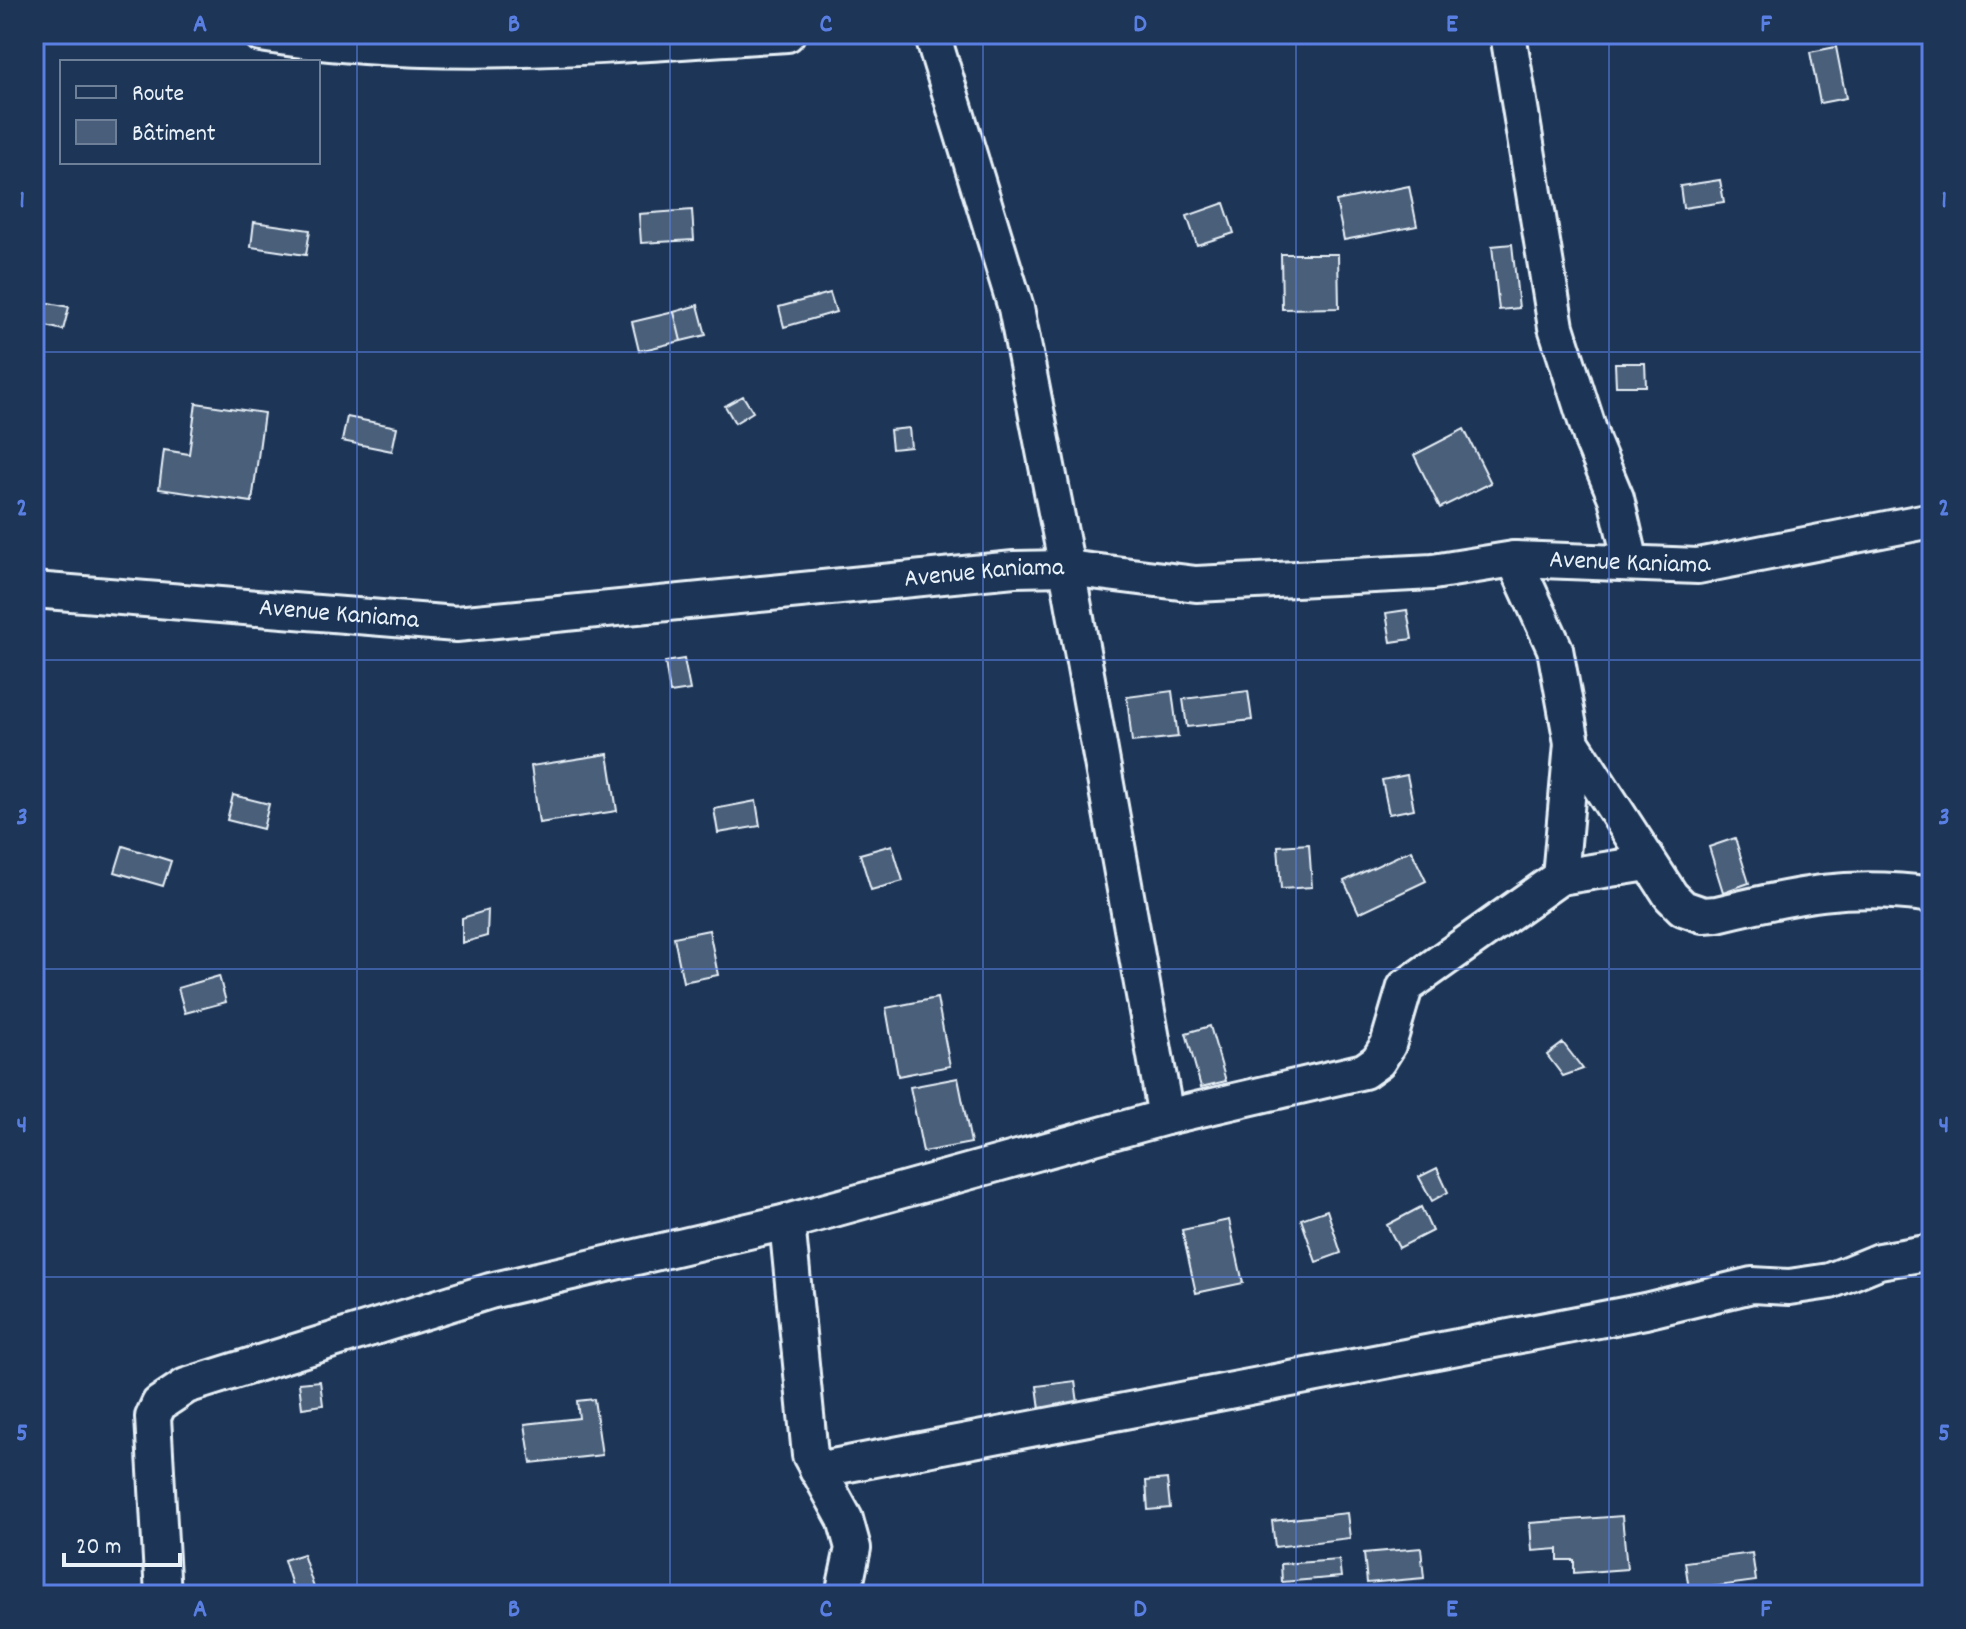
<svg xmlns="http://www.w3.org/2000/svg" width="1966" height="1629" font-family="Dekko,sans-serif">
	<style>
		.building { fill: #495e7a; stroke: #e8f1f8; stroke-width: 2 }
		.lines { fill: none; stroke-linecap: round; stroke-linejoin: round }
		.minor-casing { stroke: #e8f1f8; stroke-width: 40 }
		.minor { stroke: #1d3557; stroke-width: 34 }
		.grid { fill: none; stroke: #5a7fe2; stroke-width: 2; stroke-opacity: 0.55 }
		.labels { text-anchor: middle; dominant-baseline: central; stroke-width: 7; stroke-linejoin: round; paint-order: stroke }
		.street-label { font-size: 26px; fill: #e8f1f8; stroke: #1d3557 }
		.neatline { fill: none; stroke: #5a7fe2; stroke-width: 3 }
		.grid-label { font-size: 26px; text-anchor: middle; font-weight: bold; fill: #5a7fe2 }
	</style>
	<rect width="100%" height="100%" fill="#1d3557"/>
	<filter id="ink" filterUnits="userSpaceOnUse"><feTurbulence type="fractalNoise" baseFrequency=".0125" numOctaves="2"/><feDisplacementMap in="SourceGraphic" scale="16" xChannelSelector="R" yChannelSelector="G"/><feConvolveMatrix kernelMatrix="1 2 1 2 8 2 1 2 1" color-interpolation-filters="sRGB"/></filter>
	<g filter="url(#ink)">
		<!-- building -->
		<path class="building" d="M 1895,34 L 1932,34 L 1932,37 L 1895,40 Z
			M 1836,47 L 1846,98 L 1820,103 L 1810,52 Z
			M 1720,180 L 1724,202 L 1683,208 L 1680,186 Z
			M 1409,186 L 1417,226 L 1344,240 L 1336,201 Z
			M 1224,203 L 1234,233 L 1197,245 L 1187,216 Z
			M 692,210 L 694,240 L 641,243 L 639,214 Z
			M 254,222 L 310,230 L 306,255 L 251,247 Z
			M 1512,244 L 1519,308 L 1499,310 L 1492,246 Z
			M 1281,254 L 1338,254 L 1339,308 L 1282,309 Z
			M 830,293 L 836,312 L 784,327 L 779,307 Z
			M 34,300 L 69,307 L 63,330 L 34,323 Z
			M 698,305 L 706,335 L 681,341 L 674,312 Z
			M 674,312 L 681,341 L 639,351 L 632,322 Z
			M 1615,363 L 1645,363 L 1646,386 L 1616,386 Z
			M 743,396 L 753,412 L 735,423 L 725,406 Z
			M 196,403 L 264,413 L 252,502 L 159,489 L 164,450 L 189,454 Z
			M 347,417 L 397,427 L 392,451 L 342,441 Z
			M 909,428 L 911,447 L 892,449 L 890,430 Z
			M 1464,429 L 1491,483 L 1440,508 L 1414,455 Z
			M 1407,610 L 1412,639 L 1391,642 L 1386,613 Z
			M 684,659 L 690,690 L 670,693 L 665,662 Z
			M 1172,691 L 1178,737 L 1132,742 L 1127,697 Z
			M 1248,691 L 1252,720 L 1187,727 L 1183,699 Z
			M 608,754 L 617,811 L 539,823 L 531,766 Z
			M 1407,775 L 1414,809 L 1389,814 L 1382,780 Z
			M 233,795 L 269,804 L 263,829 L 227,820 Z
			M 756,801 L 760,826 L 718,833 L 714,809 Z
			M 1735,838 L 1749,883 L 1723,892 L 1709,847 Z
			M 1309,844 L 1312,887 L 1281,889 L 1278,846 Z
			M 892,845 L 903,881 L 871,890 L 860,854 Z
			M 123,846 L 171,861 L 163,886 L 115,872 Z
			M 1411,850 L 1426,881 L 1359,913 L 1344,881 Z
			M 488,910 L 487,936 L 462,943 L 462,918 Z
			M 709,930 L 718,975 L 683,982 L 674,937 Z
			M 219,976 L 226,1002 L 185,1013 L 178,988 Z
			M 937,998 L 950,1066 L 898,1076 L 886,1008 Z
			M 1210,1026 L 1226,1081 L 1201,1087 L 1186,1033 Z
			M 1563,1043 L 1583,1069 L 1563,1076 L 1547,1055 Z
			M 958,1078 L 971,1143 L 923,1152 L 910,1087 Z
			M 1437,1168 L 1448,1192 L 1432,1201 L 1419,1177 Z
			M 1421,1207 L 1432,1231 L 1399,1248 L 1387,1225 Z
			M 1327,1210 L 1341,1253 L 1316,1262 L 1301,1219 Z
			M 1229,1220 L 1243,1283 L 1196,1293 L 1182,1230 Z
			M 320,1381 L 323,1405 L 302,1408 L 299,1383 Z
			M 1075,1381 L 1078,1403 L 1040,1409 L 1037,1386 Z
			M 594,1399 L 602,1455 L 531,1463 L 525,1424 L 579,1418 L 577,1401 Z
			M 1167,1479 L 1170,1508 L 1148,1510 L 1146,1481 Z
			M 1347,1513 L 1350,1538 L 1275,1547 L 1272,1521 Z
			M 1622,1516 L 1627,1569 L 1574,1573 L 1574,1560 L 1558,1560 L 1558,1549 L 1532,1551 L 1530,1523 Z
			M 1421,1548 L 1424,1578 L 1367,1583 L 1364,1553 Z
			M 1752,1553 L 1756,1581 L 1689,1590 L 1685,1562 Z
			M 303,1554 L 315,1591 L 295,1595 L 284,1560 Z
			M 1339,1560 L 1341,1577 L 1282,1582 L 1281,1564 Z
			M 1085,1586 L 1086,1595 L 1042,1595 L 1042,1590 Z"/>
		<g class="lines">
			<defs>
				<g id="minor">
					<path d="M 261,34 C 435,63 613,45 787,34"/>
					<path d="M 932,34 L 1016,308 L 1067,568 L 1166,1117"/>
					<path d="M 1508,34 L 1556,327 L 1593,443 L 1616,498 L 1631,563"/>
					<path d="M 1514,559 L 1555,649 L 1572,743 L 1671,896 L 1683,908 L 1703,915 L 1717,914 C 1795,895 1850,883 1932,895"/>
					<path id="s1" d="M 34,590 L 456,624 L 1014,569 L 1067,568 L 1196,584 L 1433,572 L 1514,559 L 1698,566 L 1932,520"/>
					<path d="M 1560,877 L 1648,863"/>
					<path d="M 787,1222 L 810,1455 L 845,1519 L 853,1548 L 843,1595"/>
					<path d="M 817,1470 L 1645,1311 L 1752,1285 L 1789,1287 L 1830,1281 L 1879,1261 L 1932,1252"/>
					<path d="M 163,1595 L 153,1417 L 159,1404 L 186,1386 L 490,1291 L 787,1222 L 1166,1117 L 1364,1071 L 1378,1061 L 1388,1045 L 1405,987 L 1560,877 L 1572,743"/>
				</g>
			</defs>
			<!-- minor casing -->
			<use href="#minor" class="minor-casing"/>
			<!-- minor -->
			<use href="#minor" class="minor"/>
		</g>
	</g>
	<!-- grid -->
	<path class="grid" d="M 357,34 L 357,1595M 670,34 L 670,1595M 983,34 L 983,1595M 1296,34 L 1296,1595M 1609,34 L 1609,1595M 34,352 L 1932,352M 34,660 L 1932,660M 34,969 L 1932,969M 34,1277 L 1932,1277"/>
	<g class="labels">
		<!-- street labels -->
		<g class="street-label">
			<text stroke="none"><textPath href="#s1" startOffset="1602">Avenue Kaniama</textPath></text>
			<text stroke="none"><textPath href="#s1" startOffset="954">Avenue Kaniama</textPath></text>
			<text stroke="none"><textPath href="#s1" startOffset="306">Avenue Kaniama</textPath></text>
		</g>
	</g>
	<!-- margin -->
	<rect width="1966" height="1629" fill="none" stroke="#1d3557" stroke-width="88"/>
	<!-- legend -->
	<rect x="60" y="60" width="260" height="104" fill="#1d3557" stroke="#6e8097" stroke-width="2"/>
	<rect x="76" y="86" width="40" height="12" fill="#1d3557" stroke="#6e8097" stroke-width="2"/>
	<text x="132" y="100" font-size="24" fill="#e8f1f8">Route</text>
	<rect x="76" y="120" width="40" height="24" fill="#495e7a" stroke="#6e8097" stroke-width="2"/>
	<text x="132" y="140" font-size="24" fill="#e8f1f8">Bâtiment</text>
	<!-- scale -->
	<path d="M64 1553v12h116v-12" fill="none" stroke="#e8f1f8" stroke-width="4"/>
	<text x="76" y="1553" font-size="24" fill="#e8f1f8" stroke="#1d3557" stroke-width="6" paint-order="stroke">20 m</text>
	<rect x="44" y="44" width="1878" height="1541" class="neatline"/>
	<g class="grid-label">
		<text x="200" y="31">A</text>
		<text x="514" y="31">B</text>
		<text x="826" y="31">C</text>
		<text x="1140" y="31">D</text>
		<text x="1452" y="31">E</text>
		<text x="1766" y="31">F</text>
		<text x="22" y="207">1</text>
		<text x="1944" y="207">1</text>
		<text x="22" y="515">2</text>
		<text x="1944" y="515">2</text>
		<text x="22" y="824">3</text>
		<text x="1944" y="824">3</text>
		<text x="22" y="1132">4</text>
		<text x="1944" y="1132">4</text>
		<text x="22" y="1440">5</text>
		<text x="1944" y="1440">5</text>
		<text x="200" y="1616">A</text>
		<text x="514" y="1616">B</text>
		<text x="826" y="1616">C</text>
		<text x="1140" y="1616">D</text>
		<text x="1452" y="1616">E</text>
		<text x="1766" y="1616">F</text>
	</g>
</svg>
